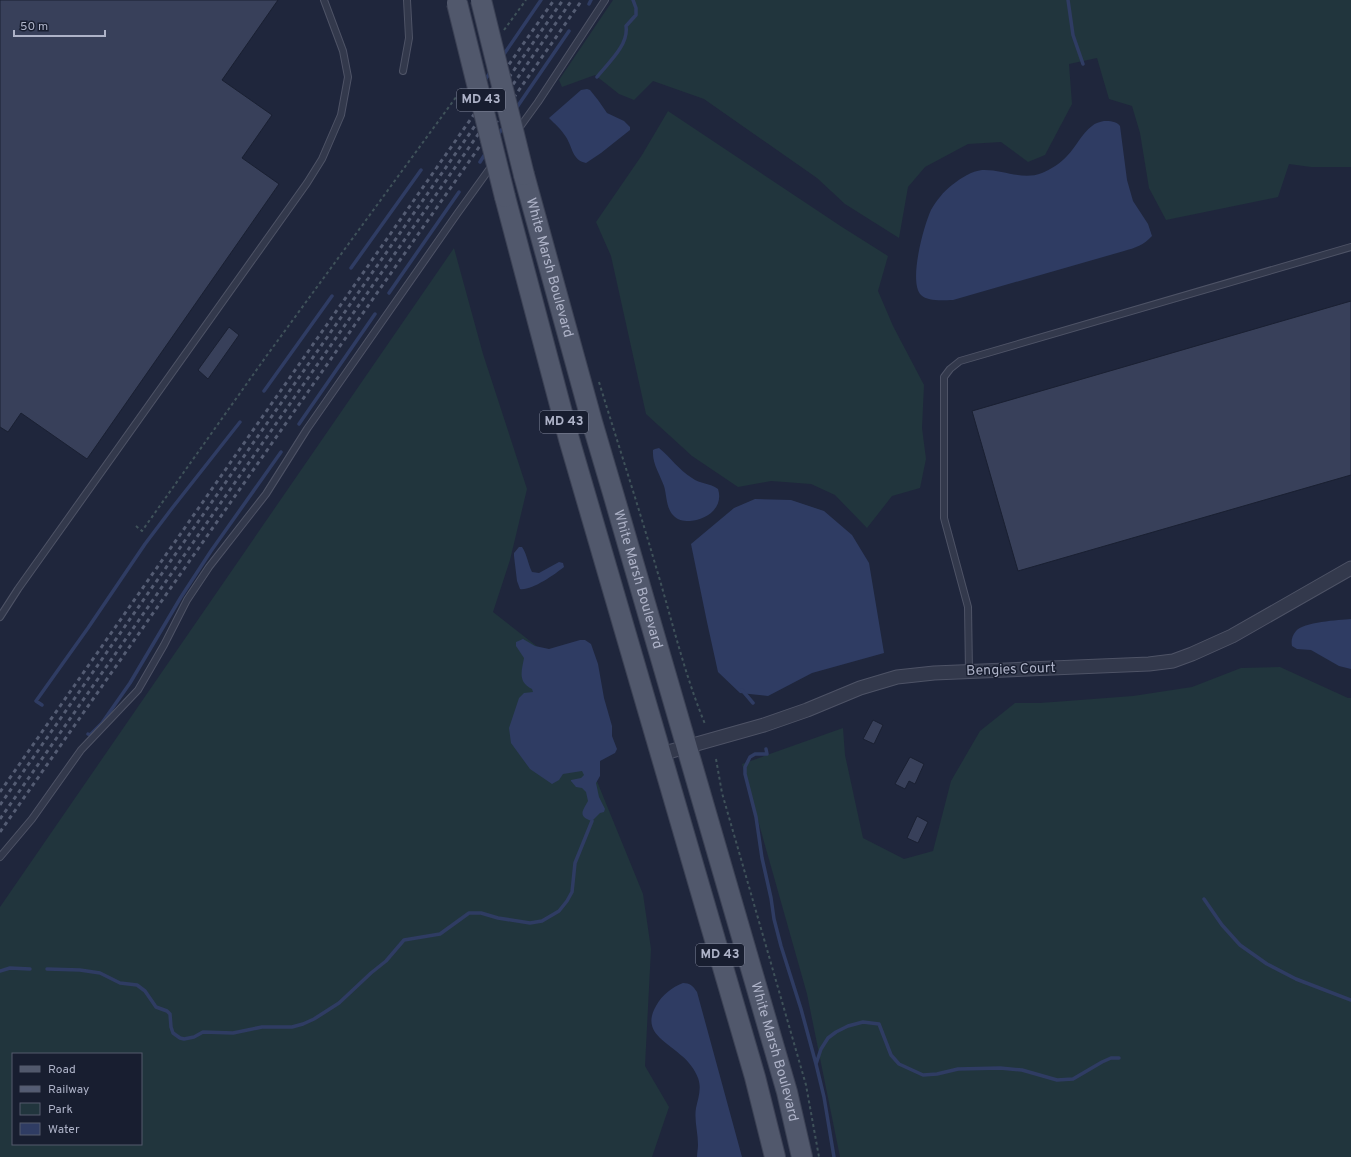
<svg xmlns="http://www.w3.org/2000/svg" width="1351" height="1157" font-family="Overpass,sans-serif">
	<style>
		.green { fill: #21353d; fill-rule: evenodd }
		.water { fill: #2f3c63 }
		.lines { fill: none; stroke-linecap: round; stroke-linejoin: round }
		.stream { stroke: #2f3c63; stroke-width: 3.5 }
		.building { fill: #38405a; stroke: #1a2032 }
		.lane-casing { stroke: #4e5366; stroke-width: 8 }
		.street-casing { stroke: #4e5366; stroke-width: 15 }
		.primary-casing { stroke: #3c4255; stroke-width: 22 }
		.path { stroke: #3f525a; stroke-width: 2; stroke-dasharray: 3 3; stroke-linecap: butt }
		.lane { stroke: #33394c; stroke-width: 6 }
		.street { stroke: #33394c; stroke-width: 13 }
		.primary { stroke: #51586c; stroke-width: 20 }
		.rail { stroke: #545c73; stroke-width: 3; stroke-dasharray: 4 4; stroke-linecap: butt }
		.primary-bridge-casing { stroke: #3c4255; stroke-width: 22; stroke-linecap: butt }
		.primary-bridge { stroke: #51586c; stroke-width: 20 }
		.labels { text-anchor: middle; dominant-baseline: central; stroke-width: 3; stroke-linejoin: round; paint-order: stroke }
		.shield { fill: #181e30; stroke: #81869a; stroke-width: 1 }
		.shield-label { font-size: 13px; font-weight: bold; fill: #aeb3c8 }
		.street-label { font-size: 14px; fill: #aeb3c8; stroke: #181e30 }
	</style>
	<rect width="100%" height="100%" fill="#1f263c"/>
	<!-- green -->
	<path class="green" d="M 613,0 L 1351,0 L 1351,167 L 1311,167 L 1289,164 L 1278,197 L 1166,220 L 1149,188 L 1140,133 L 1132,106 L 1109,99 L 1097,58 L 1069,64 L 1072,104 L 1045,155 L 1028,162 L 1001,142 L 968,144 L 925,167 L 908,187 L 899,238 L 845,204 L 817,178 L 704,99 L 653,81 L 634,100 L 619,94 L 595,75 L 562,87 L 559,80 Z
		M 668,111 L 842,227 L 888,256 L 878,291 L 893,326 L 924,385 L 922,428 L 926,459 L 920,488 L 892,496 L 867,528 L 835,495 L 811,484 L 771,481 L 738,487 L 692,456 L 646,414 L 611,256 L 596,222 L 642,155 Z
		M 454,248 L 483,354 L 527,489 L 510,560 L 493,612 L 562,666 L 594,774 L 643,894 L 651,949 L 645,1066 L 669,1107 L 652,1157 L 0,1157 L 0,907 ZM 13,1054 L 141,1054 L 141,1144 L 13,1144 Z
		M 1280,667 L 1348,698 L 1351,698 L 1351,1157 L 840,1157 L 807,994 L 742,764 L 843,728 L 845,755 L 863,838 L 904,859 L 933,851 L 951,781 L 980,731 L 1015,703 L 1040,703 L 1133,696 L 1192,687 L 1241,668 Z"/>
	<!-- water -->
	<path class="water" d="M 587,89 L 590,90 L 598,100 L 607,113 L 624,121 L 630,127 L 630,130 L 601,153 L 586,163 C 572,160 573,148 566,137 C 561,129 555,124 549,118 L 581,90 Z
		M 1104,121 C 1110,121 1116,121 1120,126 L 1127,180 L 1133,201 L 1148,224 L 1152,236 C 1144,245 1135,248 1124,251 L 953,300 C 944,300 928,302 921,295 C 908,282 924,225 931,210 C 937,200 943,192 952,185 C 961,178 972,171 982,170 C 1003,169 1022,181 1042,173 C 1051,169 1061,163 1067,156 C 1076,147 1082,133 1092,126 C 1095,123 1100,122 1104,121 Z
		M 659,448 C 670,457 679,470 692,478 C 700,484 710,483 718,489 C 724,507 707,520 690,521 C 686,521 679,521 675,517 C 666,510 667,496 664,486 C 660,474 652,464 653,450 L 655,449 Z
		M 755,499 L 791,500 L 824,511 L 852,535 L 869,563 L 884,653 L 812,673 L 768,696 L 740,693 L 718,672 L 707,622 L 691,544 L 734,508 Z
		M 519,547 L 522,547 C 527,554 528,564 532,572 L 539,573 L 559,562 L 563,563 L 564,567 C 554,575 531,591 520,589 L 517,581 L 514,556 L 514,553 Z
		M 1351,619 L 1351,669 L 1339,666 L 1311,650 L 1297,649 L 1292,646 C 1291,640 1292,636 1296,631 C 1303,622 1339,620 1351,619 Z
		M 523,639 L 535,646 L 549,649 L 580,640 L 585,640 L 591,644 L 598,664 L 604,698 L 612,726 L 612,736 L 617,749 L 615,753 L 600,761 L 600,776 L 596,783 L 599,797 L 605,809 L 604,812 L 600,813 L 592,821 C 577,817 583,810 588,801 L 586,792 L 582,788 L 576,787 L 571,781 L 571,780 L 581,778 L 584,775 L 582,771 L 563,774 L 559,780 L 552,784 L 530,769 L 511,743 L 509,728 L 519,698 L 524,693 L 533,692 L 532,689 C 517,682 522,670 524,658 L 516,646 L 516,642 Z
		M 683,983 C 690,983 693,986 697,992 L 742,1157 L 697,1157 C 697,1153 698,1149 698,1145 C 698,1132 694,1120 696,1108 C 698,1098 702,1089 698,1078 C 695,1070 689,1062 682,1056 C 666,1041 641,1032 656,1006 C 662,995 672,987 683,983 Z"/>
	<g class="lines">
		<!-- stream -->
		<path class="stream" d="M 1068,0 L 1073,35 L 1083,64
			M 589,4 L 591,0
			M 502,57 L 541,0
			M 597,77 C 608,63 629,45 626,26 L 636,15 L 636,8 L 633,0
			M 483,83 L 491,71
			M 515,110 L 569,31
			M 497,136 L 505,125
			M 480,162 L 487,151
			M 351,268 L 421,170
			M 389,293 L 459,192
			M 264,391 L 332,296
			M 299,424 L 375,314
			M 742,690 L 753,703
			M 42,705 L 36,701 L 88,628 L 145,544 L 173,507 L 240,422
			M 88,734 L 90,735 L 102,723 L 130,683 L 181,597 L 211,551 L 281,452
			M 766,749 L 767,754 L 755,754 L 750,757 L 745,767 L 745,774 L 756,817 L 762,858 L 771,898 L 774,919 L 781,946 L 801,1009 L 816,1064 L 824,1097 L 834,1157
			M 1204,899 L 1222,925 L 1240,945 L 1267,964 L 1296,979 L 1351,1000
			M 47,969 L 80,970 L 100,973 L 120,983 L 137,985 L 145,991 L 156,1007 L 167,1011 L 170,1014 L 171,1027 L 173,1033 L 180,1038 L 184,1039 L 194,1037 L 203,1032 L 233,1033 L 262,1027 L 292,1027 L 303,1024 L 314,1019 L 339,1003 L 371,973 L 386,961 L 404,940 L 440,934 L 469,913 L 481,913 L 498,918 L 530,923 L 542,921 L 559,911 L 567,901 L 572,892 L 575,863 L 592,821
			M 0,971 L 10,968 L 30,969
			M 816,1064 L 821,1049 L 828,1038 L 836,1032 L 848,1026 L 863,1022 L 879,1024 L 891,1055 L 899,1064 L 923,1075 L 937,1074 L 958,1069 L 1000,1068 L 1022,1070 L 1057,1080 L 1073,1079 L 1102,1062 L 1111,1058 L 1119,1058"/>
	</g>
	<!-- building -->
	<path class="building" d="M 0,0 L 278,0 L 222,80 L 272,115 L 242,158 L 279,184 L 87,459 L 21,413 L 8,432 L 0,427 Z
		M 1351,301 L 1351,475 L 1018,571 L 972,411 Z
		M 229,327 L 239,335 L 208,379 L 198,370 Z
		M 873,720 L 883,725 L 874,744 L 863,739 Z
		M 910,757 L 924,764 L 915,784 L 909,781 L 905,789 L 895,784 Z
		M 917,816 L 928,822 L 918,843 L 907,838 Z"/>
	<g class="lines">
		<defs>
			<path id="lane" d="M 403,71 L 409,38 L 407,0
				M 517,131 L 538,102 L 605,0
				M 0,617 L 18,589 L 307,183 L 322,159 L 341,115 L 348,77 L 343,51 L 324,0
				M 969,672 L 968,607 L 944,518 L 944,377 L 950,369 L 960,361 L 1351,247
				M 0,857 L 32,819 L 81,750 L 138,690 L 164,645 L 187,600 L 209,567 L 266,494 L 307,429 L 457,214 L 493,164"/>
			<path id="street" d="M 661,754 L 764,725 L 807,710 L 860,688 L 897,677 L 934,673 L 1149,664 L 1173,661 L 1192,654 L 1232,636 L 1351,568"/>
			<g id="primary">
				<path id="s1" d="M 524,175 L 592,422 L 613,493 L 787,1092 L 802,1157"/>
				<path d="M 505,197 L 569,439 L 755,1077 L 775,1157"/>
			</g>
		</defs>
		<!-- lane casing -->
		<use href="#lane" class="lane-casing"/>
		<!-- street casing -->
		<use href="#street" class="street-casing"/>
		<!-- primary casing -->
		<use href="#primary" class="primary-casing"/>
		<!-- path -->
		<path class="path" d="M 504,30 L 526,0
			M 599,382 C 618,444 638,505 656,567 C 672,620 684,673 705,724
			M 136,526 L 142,531 L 265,358 L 462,89
			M 716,759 L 722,793 L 806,1085 L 819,1157"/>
		<!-- lane -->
		<use href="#lane" class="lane"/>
		<!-- street -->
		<use href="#street" class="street"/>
		<!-- primary -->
		<use href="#primary" class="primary"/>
		<!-- rail -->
		<path class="rail" d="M 0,792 L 554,0
			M 0,805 L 563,0
			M 0,819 L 572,0
			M 0,832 L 582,0"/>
		<defs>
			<path id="primary-bridge" d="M 481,0 L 524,175
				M 457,3 L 505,197"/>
		</defs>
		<!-- primary-bridge casing -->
		<use href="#primary-bridge" class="primary-bridge-casing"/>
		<!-- primary-bridge -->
		<use href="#primary-bridge" class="primary-bridge"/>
	</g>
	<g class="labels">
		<!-- shield labels -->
		<g class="shield">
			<rect x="457" y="89" width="48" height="22" rx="3"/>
			<rect x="540" y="411" width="48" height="22" rx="3"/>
			<rect x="696" y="944" width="48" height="22" rx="3"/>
		</g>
		<g class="shield-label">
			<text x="481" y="100">MD 43</text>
			<text x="564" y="422">MD 43</text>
			<text x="720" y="955">MD 43</text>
		</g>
		<!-- street labels -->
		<g class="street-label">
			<text stroke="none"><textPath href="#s1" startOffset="96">White Marsh Boulevard</textPath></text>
			<text stroke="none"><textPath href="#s1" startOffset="420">White Marsh Boulevard</textPath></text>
			<text transform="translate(1011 670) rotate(-2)">Bengies Court</text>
			<text stroke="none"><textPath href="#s1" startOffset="912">White Marsh Boulevard</textPath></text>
		</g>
	</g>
	<!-- legend -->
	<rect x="12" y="1053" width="130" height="92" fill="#181e30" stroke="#545a6d"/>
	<rect x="20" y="1066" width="20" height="6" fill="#51586c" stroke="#545a6d"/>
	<text x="48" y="1073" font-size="12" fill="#aeb3c8">Road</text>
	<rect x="20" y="1086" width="20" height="6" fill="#545c73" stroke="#545a6d"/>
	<text x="48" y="1093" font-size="12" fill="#aeb3c8">Railway</text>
	<rect x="20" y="1103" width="20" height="12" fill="#21353d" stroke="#545a6d"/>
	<text x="48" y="1113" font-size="12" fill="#aeb3c8">Park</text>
	<rect x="20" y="1123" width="20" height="12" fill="#2f3c63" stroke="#545a6d"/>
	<text x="48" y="1133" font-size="12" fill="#aeb3c8">Water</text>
	<!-- scale -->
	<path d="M14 30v6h91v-6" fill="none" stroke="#aeb3c8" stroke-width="2"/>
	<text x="20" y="30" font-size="12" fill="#aeb3c8" stroke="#181e30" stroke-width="3" paint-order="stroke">50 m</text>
</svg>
